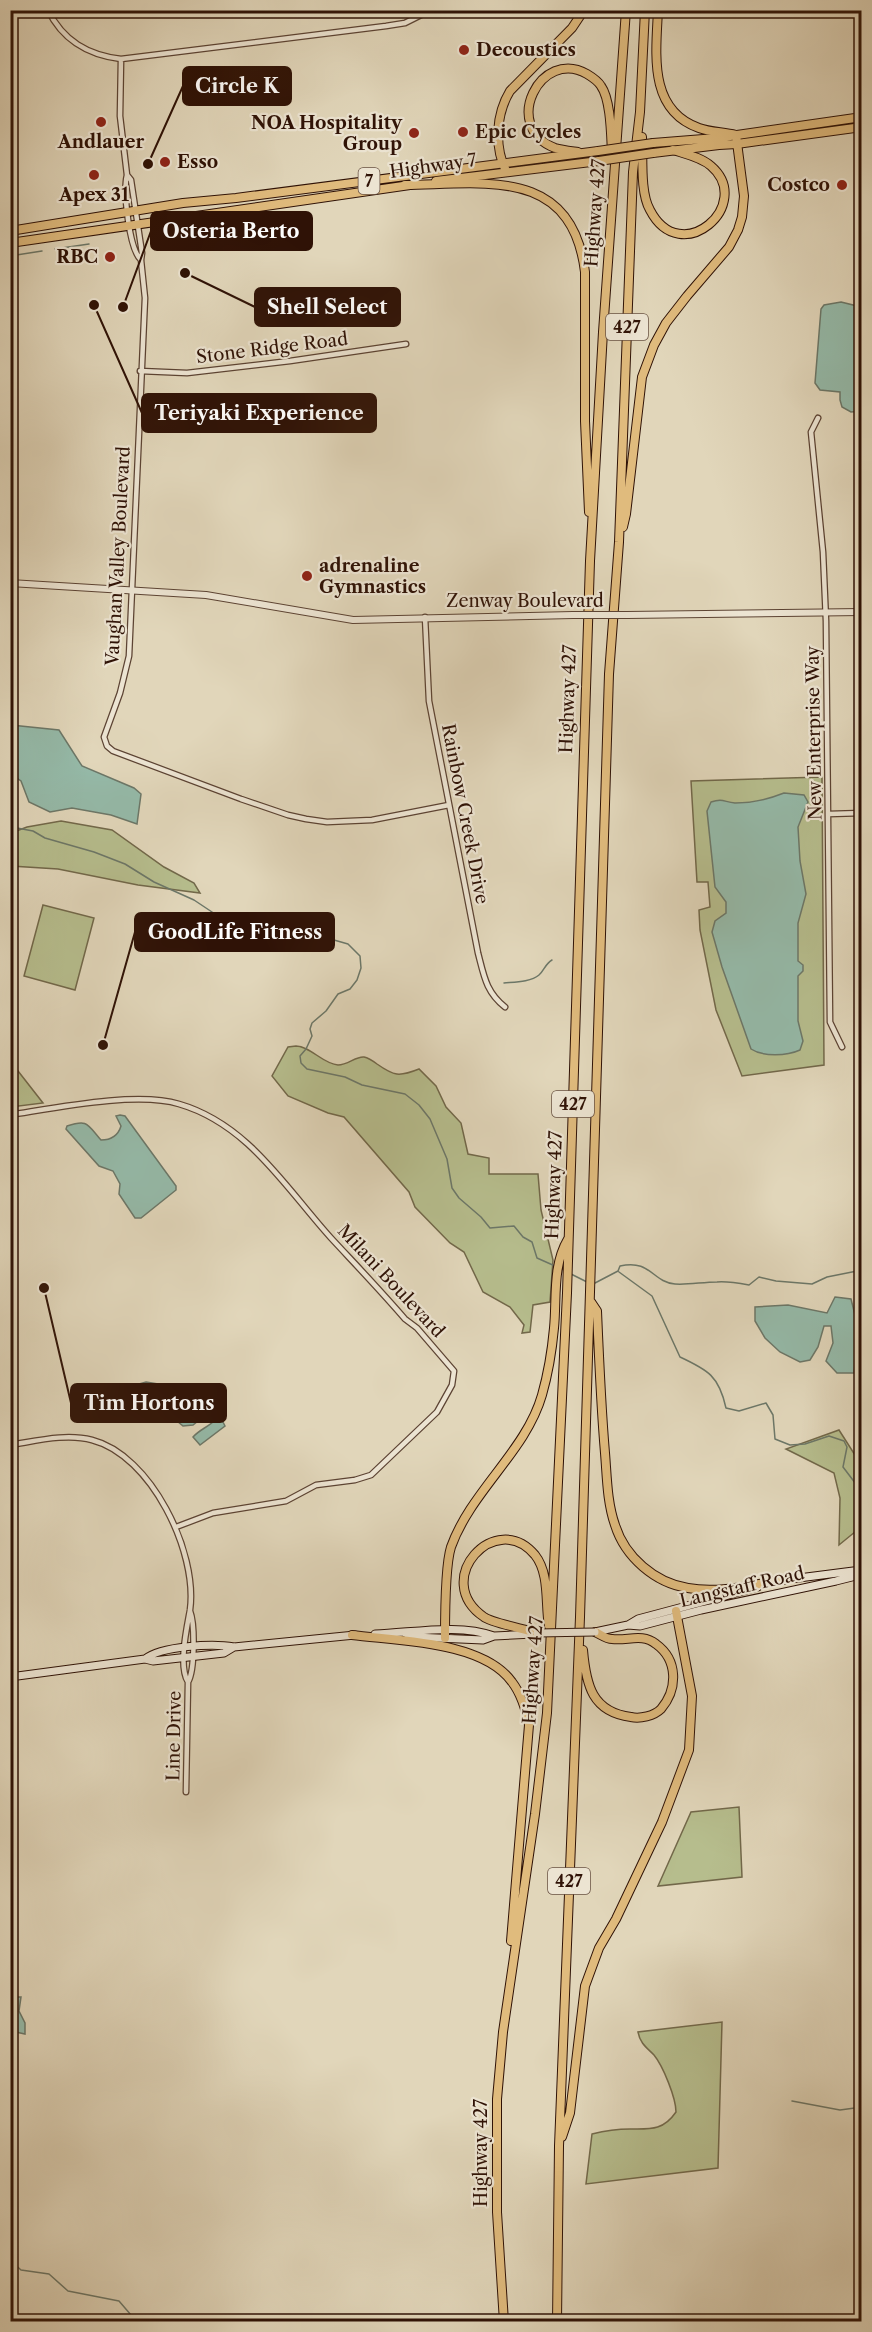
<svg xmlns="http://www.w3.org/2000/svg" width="872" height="2332" font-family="'Libre Caslon Text',serif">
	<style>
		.green { fill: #b6bd8d; stroke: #72684a; stroke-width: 1.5 }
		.water { fill: #95baa9; stroke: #6c7768; stroke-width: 1.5 }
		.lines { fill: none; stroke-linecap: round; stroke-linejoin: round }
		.stream { stroke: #6c7768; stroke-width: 1.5 }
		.minor-casing { stroke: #5c4333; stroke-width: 7 }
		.tertiary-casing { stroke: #5c4333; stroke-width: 8 }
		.secondary-casing { stroke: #2f1206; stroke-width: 9 }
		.primary-casing { stroke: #2f1206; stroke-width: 10 }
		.motorway-casing { stroke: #2f1206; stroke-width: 10 }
		.minor { stroke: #ece4d2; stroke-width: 4.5 }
		.tertiary { stroke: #ece4d2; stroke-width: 6 }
		.secondary { stroke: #ece4d2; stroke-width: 7 }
		.primary { stroke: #e0bb7d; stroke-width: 8 }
		.motorway { stroke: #e0bb7d; stroke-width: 8 }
		.tertiary-bridge-casing { stroke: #5c4333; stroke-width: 8; stroke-linecap: butt }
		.secondary-bridge-casing { stroke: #2f1206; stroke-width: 9; stroke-linecap: butt }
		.primary-bridge-casing { stroke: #2f1206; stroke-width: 10; stroke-linecap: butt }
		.tertiary-bridge { stroke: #ece4d2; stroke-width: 6 }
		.secondary-bridge { stroke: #ece4d2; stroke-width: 7 }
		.primary-bridge { stroke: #e0bb7d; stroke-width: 8 }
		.poi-dot { fill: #8f2418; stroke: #ece4d2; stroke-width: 2 }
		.labels { text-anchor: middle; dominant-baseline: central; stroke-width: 4.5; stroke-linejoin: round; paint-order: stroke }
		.shield { fill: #ece4d2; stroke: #685143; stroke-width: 1.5 }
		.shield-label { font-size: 16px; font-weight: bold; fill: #2f1206 }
		.poi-label { font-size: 18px; font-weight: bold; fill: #2f1206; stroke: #ece4d2; text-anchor: start }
		.street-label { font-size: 18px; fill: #2f1206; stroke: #ece4d2 }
		.leader { fill: none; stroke: #2f1206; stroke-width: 2 }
		.callout-dot { fill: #2f1206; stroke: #ece4d2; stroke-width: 2 }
		.callout { fill: #2f1206; stroke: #2f1206; stroke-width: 2 }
		.callout-label { font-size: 20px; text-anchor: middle; font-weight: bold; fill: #fff }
	</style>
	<rect width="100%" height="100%" fill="#e1d6ba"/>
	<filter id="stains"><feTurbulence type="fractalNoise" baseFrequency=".00333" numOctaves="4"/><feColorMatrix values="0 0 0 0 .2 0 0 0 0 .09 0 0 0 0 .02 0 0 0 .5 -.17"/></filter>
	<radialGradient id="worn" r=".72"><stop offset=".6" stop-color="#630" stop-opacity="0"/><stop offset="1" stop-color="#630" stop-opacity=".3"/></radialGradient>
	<!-- green -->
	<path class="green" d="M 822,777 L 824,1065 L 742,1076 L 716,1010 L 700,930 L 699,910 L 710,907 L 708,882 L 697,882 L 691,781 Z
		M 61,821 L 112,830 L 164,867 L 194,883 L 200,893 L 138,885 L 58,869 L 11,866 L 11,833 L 27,827 Z
		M 43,905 L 94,918 L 75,990 L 24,976 Z
		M 296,1046 C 310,1046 323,1064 338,1065 C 348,1065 356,1056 364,1057 C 369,1058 373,1061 377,1064 C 394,1076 399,1077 419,1069 L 436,1086 L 446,1107 L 461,1123 L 468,1154 L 489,1158 L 489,1174 L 538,1174 L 541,1210 L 553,1260 L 550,1302 L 533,1305 L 530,1332 L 522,1333 L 524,1325 L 510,1307 L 483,1292 L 464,1252 L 450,1243 L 415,1207 L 409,1192 L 344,1117 L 328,1113 L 288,1096 L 272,1076 L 288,1047 Z
		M 11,1062 L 43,1103 L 11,1107 Z
		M 839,1430 L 855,1455 L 858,1483 L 862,1486 L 861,1527 L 839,1545 L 840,1498 L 834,1473 L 786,1449 Z
		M 739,1807 L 742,1877 L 658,1886 L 691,1812 Z
		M 722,2022 L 718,2168 L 586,2184 L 592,2134 C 604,2131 616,2129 630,2129 C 650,2129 663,2131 676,2112 C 676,2098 663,2066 654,2055 C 646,2047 640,2043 638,2032 Z"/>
	<!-- water -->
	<path class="water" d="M 841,302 L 857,306 L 861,313 L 861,411 L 851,412 L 842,407 L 840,400 L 840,392 L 820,390 L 815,383 L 821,309 L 824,305 Z
		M 11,725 L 59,730 L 82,766 L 134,788 L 141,794 L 137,824 L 111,815 L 72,808 L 50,812 L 29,802 L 21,781 L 11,774 Z
		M 784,793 L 804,795 L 808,802 L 798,827 L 800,861 L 806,894 L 798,923 L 798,961 L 803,965 L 803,971 L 798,976 L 798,1021 L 803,1041 L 800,1050 C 787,1056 763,1057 751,1049 L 722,967 L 712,932 L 715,921 L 726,913 L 726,902 L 715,887 L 707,811 L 711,802 C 723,798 724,802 735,803 C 752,803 769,799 784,793 Z
		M 120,1115 L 125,1116 L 176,1186 L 176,1190 L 141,1218 L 135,1218 L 119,1194 L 120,1184 L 113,1171 L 99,1166 L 66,1129 L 67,1126 C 88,1119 87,1124 101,1140 C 111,1140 118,1136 121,1126 L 116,1116 Z
		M 835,1297 L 851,1299 L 859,1331 L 854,1373 L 837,1373 L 826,1361 L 833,1343 L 831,1326 L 824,1326 L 818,1347 L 810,1360 L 800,1362 L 780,1352 L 765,1338 L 755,1321 L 755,1307 L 788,1305 L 827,1313 Z
		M 146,1382 L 158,1384 L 177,1405 L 182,1405 L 207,1393 L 216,1396 L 218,1405 L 193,1425 L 183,1426 L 142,1392 L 139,1384 Z
		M 221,1418 L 225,1426 L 200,1445 L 193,1437 C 200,1429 209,1427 216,1419 Z
		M 11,1997 L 21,1997 L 19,2011 L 25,2023 L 25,2034 L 11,2031 Z"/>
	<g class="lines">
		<!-- stream -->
		<path class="stream" d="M 55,249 L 89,244
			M 10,256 L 42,251
			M 10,832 L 17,828 L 33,831 L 45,838 L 94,852 L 125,864 L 154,882 L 194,900 L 215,914 L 278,924 L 348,944 L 360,956 L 361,968 L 357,980 L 350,989 L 338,994 L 326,1011 L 312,1023 L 310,1029 L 312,1036 L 306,1049 L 300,1056 L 301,1063 L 307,1069 L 345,1077 L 362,1085 L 405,1094 L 419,1105 L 430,1119 L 447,1159 L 452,1188 L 459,1198 L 481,1217 L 490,1228 L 514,1226 L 523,1237 L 532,1242 L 537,1258 L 555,1266
			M 504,983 C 514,982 531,982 539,975 C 544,971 545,964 552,960
			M 619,1272 L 652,1296 L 680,1357 C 708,1370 719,1376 726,1408 L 739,1411 L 766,1403 L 773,1415 L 775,1439 L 790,1445 L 805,1444 L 829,1436 L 844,1441 L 847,1447 L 843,1467 L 862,1492
			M 571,1274 L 587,1282
			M 595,1283 L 618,1271 L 620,1266 C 651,1259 652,1282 675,1284 C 688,1285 703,1282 717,1282 C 727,1281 738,1283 749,1285 L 759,1277 L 776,1281 L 812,1284 L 827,1277 L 862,1270
			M 792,2101 L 840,2110 L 862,2107
			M 10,2260 L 21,2270 L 49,2274 L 68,2291 L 119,2301 L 137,2322
			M 156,2322 L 162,2322"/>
		<defs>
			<path id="minor" d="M 48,10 C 63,41 88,55 121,59 L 386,26 L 405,23 L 431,10
				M 121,59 L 120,116 L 127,175 C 123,191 129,249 141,260
				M 127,175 L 131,180 L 142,253 L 141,260 L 145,298 L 129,656 L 120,693 L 104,737 L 107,746 L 113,751 L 241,799 L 288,815 L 306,819 L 327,822 L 372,820 L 449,805
				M 140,371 L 187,373 L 290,361 L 406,344
				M 818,418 L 811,432 L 823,552 L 826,621 L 830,1022 L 842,1047
				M 425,617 L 429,701 L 478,953 C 484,976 486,992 505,1007
				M 829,814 L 862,813
				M 10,1115 C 55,1108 137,1091 179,1104 C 248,1124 285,1187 331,1238 C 356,1265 381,1291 405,1319 L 417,1328 L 454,1371 L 452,1385 L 437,1412 L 371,1475 L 355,1480 L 316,1485 L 286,1501 L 213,1513 L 176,1527
				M 10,1445 C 36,1441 66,1433 92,1440 C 151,1455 198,1552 190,1610 C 187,1627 178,1666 188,1682
				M 186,1792 L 188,1682 C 195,1670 195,1624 190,1611"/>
			<path id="tertiary" d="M 10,583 L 206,595 L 353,620 L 573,615
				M 627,615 L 862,612"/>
			<path id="secondary" d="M 783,1580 L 861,1570
				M 628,1625 L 638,1619 L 758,1587
				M 595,1632 L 628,1625 L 640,1626 L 701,1610 L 836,1581 L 852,1577 L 861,1570
				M 405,1633 L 414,1637 L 483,1640 L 494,1636 L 533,1634
				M 375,1634 C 412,1633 458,1623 494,1636
				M 145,1659 C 161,1646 213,1643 234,1647 L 355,1635
				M 10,1677 L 145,1659 L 153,1661 L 224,1653 L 234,1647"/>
			<path id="primary" d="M 653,143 L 716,138 L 862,117
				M 653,153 L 719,145 L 737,144 L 862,127
				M 436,181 L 599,161
				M 10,231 L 183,203 L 236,198 L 598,151
				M 10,243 L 410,185"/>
			<path id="motorway" d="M 642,137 C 643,158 640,193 650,210 C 681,270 755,204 711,166 C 701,157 685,154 673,150
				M 578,152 C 571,151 562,150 555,148 C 500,127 541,47 587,74 C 592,77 598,81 601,86 C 611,100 611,136 612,153
				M 506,171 C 494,146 496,114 510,91 L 572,28 L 584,10
				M 405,185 C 484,184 572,166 585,272 L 585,421 L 589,512
				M 623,527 L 626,514 L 642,377 L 654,345 L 666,323 L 687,296 L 729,247 L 738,230 L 742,217 L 744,196 L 736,135 C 723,132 710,132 699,128 C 648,110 656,54 658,10
				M 591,1302 L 597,1311 C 599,1359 601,1406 605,1453 C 607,1477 607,1502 615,1525 C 625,1557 655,1583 688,1588 C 720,1594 755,1584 787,1579
				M 537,1633 C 525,1629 492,1623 484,1617 C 430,1580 496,1508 535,1555 C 550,1574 545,1604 549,1626
				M 352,1635 C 398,1641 483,1641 512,1682 C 522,1695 526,1710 529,1725 L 511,1941
				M 445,1638 C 445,1616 445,1566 451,1547 C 471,1491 526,1451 542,1395 C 548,1374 552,1350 554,1328 C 557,1298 552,1266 568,1239
				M 583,1650 C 586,1685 592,1712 631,1717 C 640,1719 654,1716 661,1709 C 678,1689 678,1660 656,1644 C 642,1633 628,1641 612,1639 C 606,1639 600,1634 595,1632
				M 562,2137 L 570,2113 L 585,1986 L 599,1948 L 616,1919 L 662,1822 L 689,1750 L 692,1696 L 676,1611
				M 504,2322 L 497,2212 L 497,2099 L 503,2032 L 535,1814 L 547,1713 L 567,1293 L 590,561 L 603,332 L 626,10
				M 557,2322 L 559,2146 L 580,1617 L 609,674 L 619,542 L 633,172 L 640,112 L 645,10"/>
		</defs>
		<!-- minor casing -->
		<use href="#minor" class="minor-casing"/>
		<!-- tertiary casing -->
		<use href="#tertiary" class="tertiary-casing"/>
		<!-- secondary casing -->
		<use href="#secondary" class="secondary-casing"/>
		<!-- primary casing -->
		<use href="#primary" class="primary-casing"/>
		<!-- motorway casing -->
		<use href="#motorway" class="motorway-casing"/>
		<!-- minor -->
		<use href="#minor" class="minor"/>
		<!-- tertiary -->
		<use href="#tertiary" class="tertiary"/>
		<!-- secondary -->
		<use href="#secondary" class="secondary"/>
		<!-- primary -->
		<use href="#primary" class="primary"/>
		<!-- motorway -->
		<use href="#motorway" class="motorway"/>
		<defs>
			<path id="tertiary-bridge" d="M 573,615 L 627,615"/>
			<path id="secondary-bridge" d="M 537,1633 L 595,1632"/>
			<path id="primary-bridge" d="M 598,151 L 653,143
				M 599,161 L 653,153"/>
		</defs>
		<!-- tertiary-bridge casing -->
		<use href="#tertiary-bridge" class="tertiary-bridge-casing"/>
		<!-- secondary-bridge casing -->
		<use href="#secondary-bridge" class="secondary-bridge-casing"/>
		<!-- primary-bridge casing -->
		<use href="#primary-bridge" class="primary-bridge-casing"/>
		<!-- tertiary-bridge -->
		<use href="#tertiary-bridge" class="tertiary-bridge"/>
		<!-- secondary-bridge -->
		<use href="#secondary-bridge" class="secondary-bridge"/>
		<!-- primary-bridge -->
		<use href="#primary-bridge" class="primary-bridge"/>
	</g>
	<!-- markers -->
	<g class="poi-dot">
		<circle cx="464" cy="50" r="6"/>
		<circle cx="101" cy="122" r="6"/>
		<circle cx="463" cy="132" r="6"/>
		<circle cx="414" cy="133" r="6"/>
		<circle cx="165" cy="162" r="6"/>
		<circle cx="94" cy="175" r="6"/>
		<circle cx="842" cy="185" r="6"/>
		<circle cx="110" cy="257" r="6"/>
		<circle cx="307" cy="576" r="6"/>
	</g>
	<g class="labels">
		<!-- shield labels -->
		<g class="shield">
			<rect x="358.5" y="168" width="21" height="26" rx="4.5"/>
			<rect x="606" y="314" width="42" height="26" rx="4.5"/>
			<rect x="552" y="1091" width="42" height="26" rx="4.5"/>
			<rect x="548" y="1868" width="42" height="26" rx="4.5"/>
		</g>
		<g class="shield-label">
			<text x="369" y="181">7</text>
			<text x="627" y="327">427</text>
			<text x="573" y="1104">427</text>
			<text x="569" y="1881">427</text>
		</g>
		<!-- poi labels -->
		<g class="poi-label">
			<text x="476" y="50">Decoustics</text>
			<text x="402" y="123" text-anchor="end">NOA Hospitality<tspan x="402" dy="21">Group</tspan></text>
			<text x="475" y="132">Epic Cycles</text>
			<text x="101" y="142" text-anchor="middle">Andlauer</text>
			<text x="177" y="162">Esso</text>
			<text x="830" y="185" text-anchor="end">Costco</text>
			<text x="94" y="195" text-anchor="middle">Apex 31</text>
			<text x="98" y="257" text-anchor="end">RBC</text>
			<text x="319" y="566">adrenaline<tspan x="319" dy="21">Gymnastics</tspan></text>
		</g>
		<!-- street labels -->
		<g class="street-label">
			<text transform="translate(433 166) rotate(-8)">Highway 7</text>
			<text transform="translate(595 213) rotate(-86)">Highway 427</text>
			<text transform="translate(272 348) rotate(-7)">Stone Ridge Road</text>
			<text transform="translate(118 556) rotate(-87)">Vaughan Valley Boulevard</text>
			<text x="525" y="601">Zenway Boulevard</text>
			<text transform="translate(568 699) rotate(-88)">Highway 427</text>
			<text transform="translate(814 733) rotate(-91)">New Enterprise Way</text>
			<text transform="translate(465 814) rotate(79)">Rainbow Creek Drive</text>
			<text transform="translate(554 1185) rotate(-88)">Highway 427</text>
			<text transform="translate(391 1281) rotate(47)">Milani Boulevard</text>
			<text transform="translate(742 1587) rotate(-13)">Langstaff Road</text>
			<text transform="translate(533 1670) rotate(-86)">Highway 427</text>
			<text transform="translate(174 1736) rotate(-89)">Line Drive</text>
			<text transform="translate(481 2153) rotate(-90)">Highway 427</text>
		</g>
	</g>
	<!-- callouts -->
	<path class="leader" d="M148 164L183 86M123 307L151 231M185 273L255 307M94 305L142 413M103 1045L135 932M44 1288L71 1403"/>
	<g class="callout-dot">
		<circle cx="148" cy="164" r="6"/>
		<circle cx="123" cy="307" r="6"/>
		<circle cx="185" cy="273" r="6"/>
		<circle cx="94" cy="305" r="6"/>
		<circle cx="103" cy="1045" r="6"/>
		<circle cx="44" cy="1288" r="6"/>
	</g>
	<g class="callout">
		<rect x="183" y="67" width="108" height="38" rx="6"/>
		<rect x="151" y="212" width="161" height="38" rx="6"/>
		<rect x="255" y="288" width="145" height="38" rx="6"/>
		<rect x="142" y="394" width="234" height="38" rx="6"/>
		<rect x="135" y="913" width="199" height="38" rx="6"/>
		<rect x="71" y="1384" width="155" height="38" rx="6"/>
	</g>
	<g class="callout-label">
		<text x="237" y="93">Circle K</text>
		<text x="231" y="238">Osteria Berto</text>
		<text x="327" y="314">Shell Select</text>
		<text x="259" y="420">Teriyaki Experience</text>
		<text x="235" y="939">GoodLife Fitness</text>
		<text x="149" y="1410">Tim Hortons</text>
	</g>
	<!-- margin -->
	<rect width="872" height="2332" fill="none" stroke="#e1d6ba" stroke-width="36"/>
	<rect x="12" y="12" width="848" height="2308" fill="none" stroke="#2f1206" stroke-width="3"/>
	<rect x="18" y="18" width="836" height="2296" fill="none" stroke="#2f1206" stroke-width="1.5"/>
	<rect width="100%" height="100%" filter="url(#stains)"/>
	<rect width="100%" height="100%" fill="url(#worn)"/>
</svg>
